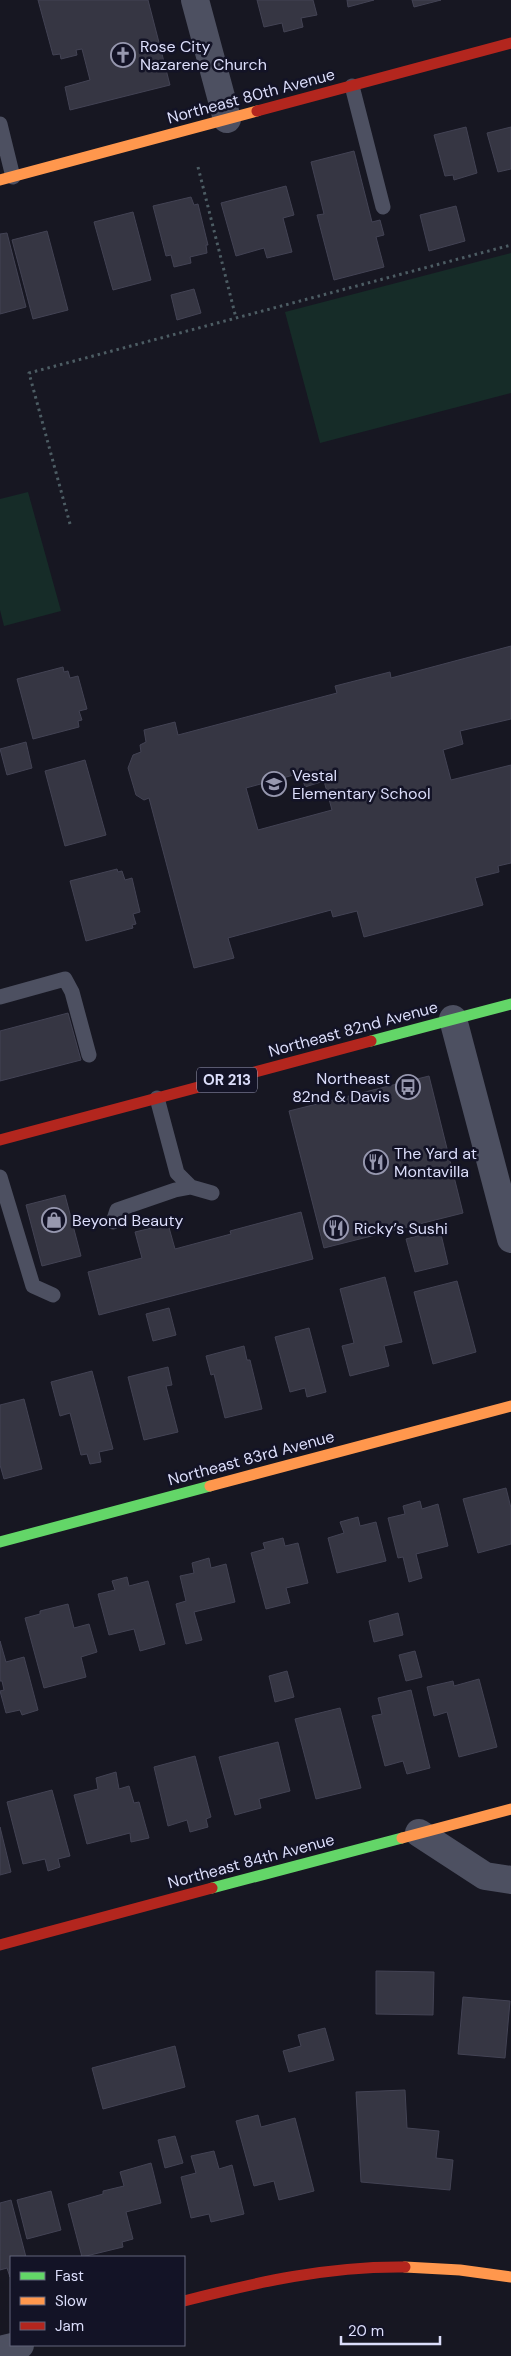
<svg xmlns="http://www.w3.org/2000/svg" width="511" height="2356" font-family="'DM Sans',sans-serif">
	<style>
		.green { fill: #162c28 }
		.building { fill: #363643; stroke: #434354; fill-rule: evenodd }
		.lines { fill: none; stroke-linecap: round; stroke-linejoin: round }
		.path { stroke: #4d5d64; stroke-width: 3; stroke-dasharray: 2.5 4; stroke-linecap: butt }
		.lane { stroke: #4d5061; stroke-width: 15 }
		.street { stroke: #4d5061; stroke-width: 28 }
		.fast { stroke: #63d668; stroke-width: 11 }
		.slow { stroke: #ff974d; stroke-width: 11 }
		.jam { stroke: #b3261e; stroke-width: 11 }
		.labels { text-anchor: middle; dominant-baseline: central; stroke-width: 5; stroke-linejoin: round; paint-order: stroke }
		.shield { fill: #131326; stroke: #a0a1bb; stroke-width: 1 }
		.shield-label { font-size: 15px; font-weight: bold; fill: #dcdefb }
		.poi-label { font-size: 16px; fill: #dcdefb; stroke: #131326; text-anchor: start }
		.street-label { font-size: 16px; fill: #dcdefb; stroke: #131326 }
	</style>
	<rect width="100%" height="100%" fill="#171722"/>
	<!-- green -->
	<path class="green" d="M 511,253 L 511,393 L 320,443 L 285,312 Z
		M 28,492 L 61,611 L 4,626 L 0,610 L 0,499 Z"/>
	<!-- building -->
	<path class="building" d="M 38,0 L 148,0 L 170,85 L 70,110 L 65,87 L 90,80 L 82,49 L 76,50 L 77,55 L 61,59 L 60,54 L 53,55 Z
		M 257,0 L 313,0 L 317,15 L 301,18 L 303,27 L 284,32 L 282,23 L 264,27 Z
		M 347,0 L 374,0 L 348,7 Z
		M 412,0 L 441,0 L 414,7 Z
		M 466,127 L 477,173 L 454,180 L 453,175 L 445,176 L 434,135 Z
		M 511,127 L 511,169 L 498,172 L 487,133 Z
		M 354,151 L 372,222 L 380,220 L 384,235 L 376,237 L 384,267 L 334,280 L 317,215 L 324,214 L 311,162 Z
		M 286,186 L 294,215 L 283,218 L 292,252 L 267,258 L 264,248 L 236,256 L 221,203 Z
		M 191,197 L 194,205 L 198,204 L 208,245 L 206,245 L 207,253 L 190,257 L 191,263 L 174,267 L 171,255 L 166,256 L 153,206 Z
		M 456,206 L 465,241 L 429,251 L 420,215 Z
		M 133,212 L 151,280 L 113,290 L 94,222 Z
		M 47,231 L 68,310 L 33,319 L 12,240 Z
		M 7,233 L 26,307 L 0,314 L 0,234 Z
		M 194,289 L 201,313 L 177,320 L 171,295 Z
		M 511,646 L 511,719 L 460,731 L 463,744 L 443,750 L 451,780 L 511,765 L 511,863 L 498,866 L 499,872 L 475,878 L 483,905 L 364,937 L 357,911 L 333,917 L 331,910 L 228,938 L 234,958 L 194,968 L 149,798 L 144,800 L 136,795 L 128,768 L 133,755 L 141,752 L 140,745 L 146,742 L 144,730 L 175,722 L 178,735 L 337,693 L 335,686 L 390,672 L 391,678 ZM 301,773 L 305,787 L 324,781 L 332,810 L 258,830 L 246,788 Z
		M 63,667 L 64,672 L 68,671 L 70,678 L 78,676 L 87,709 L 79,711 L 82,720 L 78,721 L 79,727 L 33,739 L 17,679 Z
		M 26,742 L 32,768 L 7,775 L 0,749 Z
		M 85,760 L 106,835 L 65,846 L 45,771 Z
		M 117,869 L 118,872 L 122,871 L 125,880 L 132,878 L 140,912 L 133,914 L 136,924 L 132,925 L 133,928 L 86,941 L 70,881 Z
		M 68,1013 L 81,1060 L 0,1081 L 0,1031 Z
		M 429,1076 L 463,1213 L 324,1248 L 289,1111 Z
		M 65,1195 L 81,1256 L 42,1266 L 26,1205 Z
		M 301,1212 L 313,1259 L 99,1315 L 88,1272 L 142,1258 L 135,1232 L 168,1224 L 175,1249 L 231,1234 L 230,1231 Z
		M 440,1230 L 448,1264 L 415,1272 L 406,1239 Z
		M 385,1277 L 402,1342 L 384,1346 L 389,1366 L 350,1376 L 342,1346 L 354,1343 L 340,1289 Z
		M 457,1281 L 476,1352 L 433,1364 L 414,1292 Z
		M 169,1308 L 176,1335 L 153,1341 L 146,1314 Z
		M 309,1328 L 326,1392 L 307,1397 L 305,1388 L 290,1392 L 275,1337 Z
		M 244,1346 L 247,1360 L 250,1360 L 262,1409 L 225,1418 L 214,1374 L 211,1375 L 206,1356 Z
		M 168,1367 L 172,1385 L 166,1386 L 178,1432 L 144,1440 L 128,1377 Z
		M 92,1371 L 113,1449 L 99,1452 L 101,1462 L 90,1464 L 87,1454 L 81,1455 L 70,1413 L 60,1416 L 51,1382 Z
		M 24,1399 L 42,1469 L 4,1479 L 0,1465 L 0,1405 Z
		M 506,1488 L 511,1508 L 511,1544 L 478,1553 L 463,1499 Z
		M 420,1501 L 422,1509 L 438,1504 L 448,1546 L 416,1554 L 422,1578 L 409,1582 L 403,1557 L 398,1558 L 388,1518 L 405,1514 L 403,1506 Z
		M 358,1517 L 360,1526 L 376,1522 L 386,1561 L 337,1573 L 328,1538 L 344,1533 L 340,1522 Z
		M 283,1538 L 285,1546 L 298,1543 L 308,1583 L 286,1588 L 290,1603 L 266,1609 L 251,1553 L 265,1549 L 263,1543 Z
		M 209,1558 L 211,1568 L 226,1564 L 235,1602 L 194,1612 L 202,1640 L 186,1644 L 176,1604 L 186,1601 L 180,1576 L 194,1573 L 192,1563 Z
		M 127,1577 L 129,1586 L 148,1581 L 165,1644 L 140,1651 L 134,1629 L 109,1635 L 98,1594 L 115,1590 L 112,1581 Z
		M 68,1604 L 74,1628 L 89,1624 L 97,1652 L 81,1657 L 86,1677 L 44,1688 L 25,1618 L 40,1614 L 40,1611 Z
		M 398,1613 L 403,1635 L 374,1642 L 369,1621 Z
		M 0,1641 L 6,1662 L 24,1657 L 38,1710 L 22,1715 L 20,1710 L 6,1713 L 0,1691 L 4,1690 L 2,1681 L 0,1681 Z
		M 415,1651 L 422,1677 L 406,1681 L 399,1655 Z
		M 287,1671 L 294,1697 L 275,1702 L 269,1676 Z
		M 479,1679 L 497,1747 L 459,1757 L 447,1712 L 434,1716 L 427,1687 L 453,1681 L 454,1686 Z
		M 411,1690 L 430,1768 L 407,1774 L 403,1761 L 385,1766 L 372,1716 L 382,1714 L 378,1698 Z
		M 340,1708 L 361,1788 L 316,1799 L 295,1719 Z
		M 278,1742 L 290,1791 L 259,1799 L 261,1808 L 235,1815 L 219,1757 Z
		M 195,1756 L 211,1817 L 206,1819 L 208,1827 L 190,1832 L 187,1820 L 168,1826 L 154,1767 Z
		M 116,1772 L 119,1789 L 129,1786 L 134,1803 L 139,1802 L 149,1838 L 131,1842 L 130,1833 L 87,1844 L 74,1795 L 98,1789 L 96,1778 Z
		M 52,1790 L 70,1856 L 58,1859 L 60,1867 L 48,1871 L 45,1859 L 23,1864 L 7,1802 Z
		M 0,1827 L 11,1872 L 0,1875 Z
		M 376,1971 L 434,1972 L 433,2015 L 376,2014 Z
		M 463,1997 L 510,2001 L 505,2058 L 458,2054 Z
		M 325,2028 L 334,2060 L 289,2072 L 283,2051 L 301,2046 L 298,2035 Z
		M 175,2046 L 185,2087 L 103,2109 L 92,2068 Z
		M 405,2090 L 407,2128 L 439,2131 L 436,2158 L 453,2160 L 450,2190 L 361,2182 L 356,2092 Z
		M 258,2115 L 261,2127 L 295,2118 L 314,2191 L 279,2200 L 274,2181 L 254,2186 L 236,2121 Z
		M 175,2136 L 183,2163 L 165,2168 L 158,2140 Z
		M 214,2151 L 219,2169 L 232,2165 L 244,2214 L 211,2222 L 209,2214 L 191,2218 L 181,2177 L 196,2173 L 191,2156 Z
		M 151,2163 L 161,2203 L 126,2212 L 133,2239 L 122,2242 L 123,2247 L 82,2257 L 68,2204 L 103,2194 L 103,2191 L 124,2186 L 120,2172 Z
		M 51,2191 L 61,2230 L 27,2239 L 17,2200 Z
		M 11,2200 L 26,2257 L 11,2257 L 10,2277 L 7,2268 L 0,2270 L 0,2203 Z"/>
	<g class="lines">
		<!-- path -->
		<path class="path" d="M 198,167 L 236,318
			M 70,524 L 29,373 L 511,245"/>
		<!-- lane -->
		<path class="lane" d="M 352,86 L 383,207
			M 0,124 L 13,177
			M 0,997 L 65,979 L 72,992 L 89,1055
			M 157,1098 L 177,1173 L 191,1187 L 212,1193
			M 0,1177 L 33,1286 L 53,1295
			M 113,1222 L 117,1210 L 175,1190 L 191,1187"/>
		<!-- street -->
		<path class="street" d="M 195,0 L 227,119
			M 453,1019 L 511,1239
			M 419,1833 L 485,1876 L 511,1880
			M 0,2350 L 20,2345"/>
		<!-- fast -->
		<path class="fast" d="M 371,1041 L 511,1004
			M 0,1542 L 210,1486
			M 212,1888 L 402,1838"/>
		<!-- slow -->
		<path class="slow" d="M 0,180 L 257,111
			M 210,1486 L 511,1406
			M 402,1838 L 511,1809
			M 405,2267 L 460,2270 L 511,2277"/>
		<!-- jam -->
		<path class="jam" d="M 257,111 L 511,43
			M 0,1140 L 371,1041
			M 0,1945 L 212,1888
			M 184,2301 C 258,2282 328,2266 405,2267"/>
	</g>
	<!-- icons -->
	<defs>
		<symbol id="church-ring" viewBox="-11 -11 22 22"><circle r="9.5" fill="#131326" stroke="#9798af" stroke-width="1.5"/><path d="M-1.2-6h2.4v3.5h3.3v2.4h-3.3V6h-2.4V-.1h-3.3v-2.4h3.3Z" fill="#9798af"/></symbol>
		<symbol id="school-ring" viewBox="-11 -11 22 22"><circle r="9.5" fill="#131326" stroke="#9798af" stroke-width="1.5"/><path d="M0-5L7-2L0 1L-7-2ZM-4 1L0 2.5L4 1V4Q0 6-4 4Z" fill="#9798af"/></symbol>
		<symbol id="bus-ring" viewBox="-11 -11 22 22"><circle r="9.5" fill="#131326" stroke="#9798af" stroke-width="1.5"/><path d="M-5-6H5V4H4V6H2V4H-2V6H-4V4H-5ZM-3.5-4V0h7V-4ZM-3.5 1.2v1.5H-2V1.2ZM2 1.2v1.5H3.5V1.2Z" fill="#9798af"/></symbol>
		<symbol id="restaurant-ring" viewBox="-11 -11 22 22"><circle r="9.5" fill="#131326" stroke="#9798af" stroke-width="1.5"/><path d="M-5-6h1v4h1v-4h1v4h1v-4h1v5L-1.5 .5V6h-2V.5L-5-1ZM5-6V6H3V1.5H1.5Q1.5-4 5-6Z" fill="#9798af"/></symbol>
		<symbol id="shop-ring" viewBox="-11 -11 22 22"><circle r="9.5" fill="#131326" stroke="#9798af" stroke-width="1.5"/><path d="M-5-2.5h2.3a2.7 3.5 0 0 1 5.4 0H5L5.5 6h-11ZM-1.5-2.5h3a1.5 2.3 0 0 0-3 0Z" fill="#9798af"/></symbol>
	</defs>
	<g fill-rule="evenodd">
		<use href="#church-ring" x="109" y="41" width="28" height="28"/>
		<use href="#school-ring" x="260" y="770" width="28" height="28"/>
		<use href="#bus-ring" x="394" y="1073" width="28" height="28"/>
		<use href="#restaurant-ring" x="362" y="1148" width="28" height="28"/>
		<use href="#shop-ring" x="40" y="1206" width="28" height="28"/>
		<use href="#restaurant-ring" x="322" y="1214" width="28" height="28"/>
	</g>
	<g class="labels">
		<!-- shield labels -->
		<rect class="shield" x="197" y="1067.5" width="60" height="25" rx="4"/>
		<g class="shield-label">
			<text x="227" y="1080">OR 213</text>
		</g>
		<!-- poi labels -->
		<g class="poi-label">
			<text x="140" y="46">Rose City<tspan x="140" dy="18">Nazarene Church</tspan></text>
			<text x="292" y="775">Vestal<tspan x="292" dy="18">Elementary School</tspan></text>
			<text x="390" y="1078" text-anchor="end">Northeast<tspan x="390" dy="18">82nd &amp; Davis</tspan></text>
			<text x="394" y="1153">The Yard at<tspan x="394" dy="18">Montavilla</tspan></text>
			<text x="72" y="1220">Beyond Beauty</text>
			<text x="354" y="1228">Ricky’s Sushi</text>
		</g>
		<!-- street labels -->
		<g class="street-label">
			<text transform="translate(251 96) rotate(-15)">Northeast 80th Avenue</text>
			<text transform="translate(353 1029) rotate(-15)">Northeast 82nd Avenue</text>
			<text transform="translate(251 1458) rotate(-15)">Northeast 83rd Avenue</text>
			<text transform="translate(251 1861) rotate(-15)">Northeast 84th Avenue</text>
		</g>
	</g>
	<!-- legend -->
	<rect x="10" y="2256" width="175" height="90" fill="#131326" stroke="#63647b"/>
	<rect x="20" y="2272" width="25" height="8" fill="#63d668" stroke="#63647b"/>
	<text x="55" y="2281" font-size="15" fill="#dcdefb">Fast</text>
	<rect x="20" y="2297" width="25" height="8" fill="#ff974d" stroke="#63647b"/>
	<text x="55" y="2306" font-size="15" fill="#dcdefb">Slow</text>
	<rect x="20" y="2322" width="25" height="8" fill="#b3261e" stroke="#63647b"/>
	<text x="55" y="2331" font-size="15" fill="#dcdefb">Jam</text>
	<!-- scale -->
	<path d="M341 2336v8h99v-8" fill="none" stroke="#dcdefb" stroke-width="2.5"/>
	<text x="348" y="2336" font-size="15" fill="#dcdefb" stroke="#131326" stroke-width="4" paint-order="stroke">20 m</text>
</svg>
